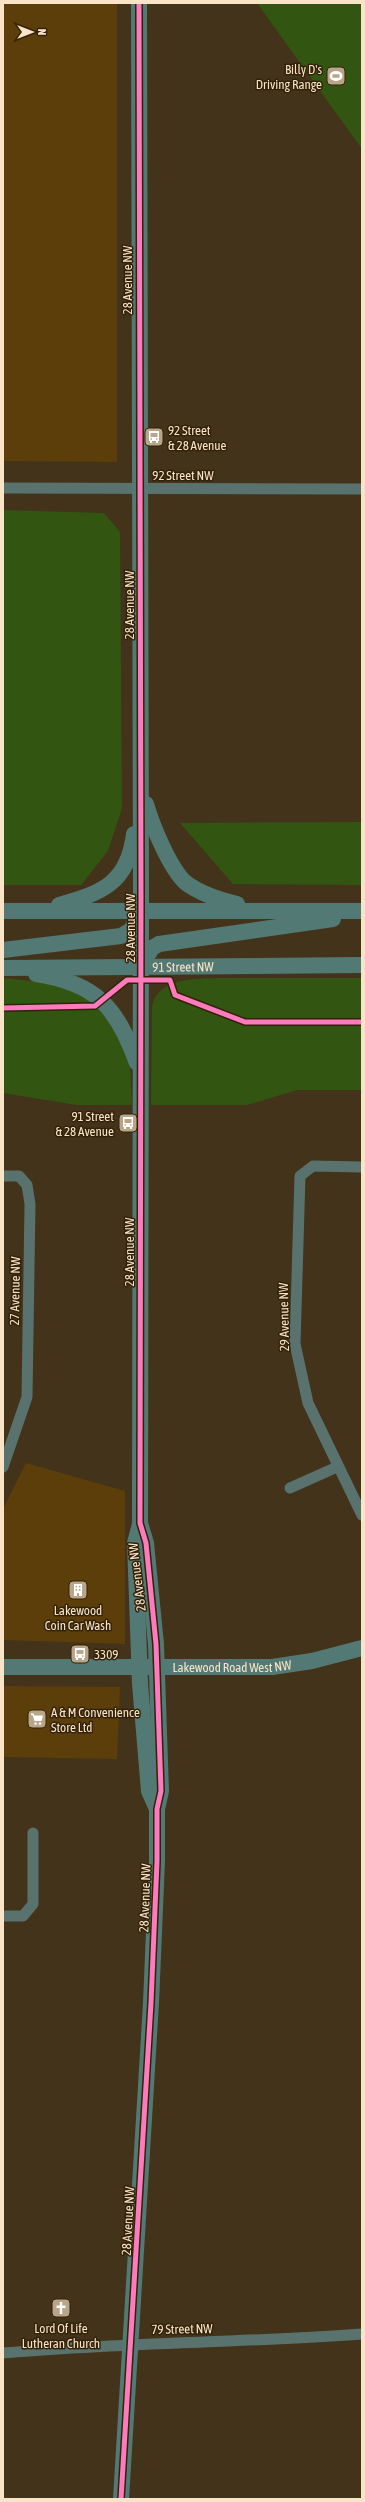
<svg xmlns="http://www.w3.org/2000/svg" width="365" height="2502" font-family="'Asap Condensed',sans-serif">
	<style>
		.built { fill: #5c3e0a }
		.green { fill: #325611 }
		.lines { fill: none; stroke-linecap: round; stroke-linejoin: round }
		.street { stroke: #59726e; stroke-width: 11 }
		.secondary { stroke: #537975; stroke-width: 16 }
		.cycleway-casing { stroke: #322209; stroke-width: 8 }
		.cycleway { stroke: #fd7abc; stroke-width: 5 }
		.labels { text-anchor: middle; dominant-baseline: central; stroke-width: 3; stroke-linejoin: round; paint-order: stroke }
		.poi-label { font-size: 13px; fill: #f9e4c7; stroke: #322209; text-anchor: start }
		.street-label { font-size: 13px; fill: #f9e4c7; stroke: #322209 }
	</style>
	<rect width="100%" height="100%" fill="#42331a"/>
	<!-- built -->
	<path class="built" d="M 3,3 L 117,3 L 117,462 L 3,461 Z
		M 26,1463 L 125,1491 L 125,1644 L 3,1640 L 3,1509 Z
		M 3,1686 L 120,1687 L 117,1759 L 3,1757 Z"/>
	<!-- green -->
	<path class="green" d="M 257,3 L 362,3 L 362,149 Z
		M 3,510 L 104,513 L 120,532 L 122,808 L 108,851 L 81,885 L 3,885 Z
		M 362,822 L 362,885 L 233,884 L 180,823 Z
		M 3,978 L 51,983 L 86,996 L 109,1015 L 130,1064 L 132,1105 L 77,1105 L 3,1093 Z
		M 216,978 L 362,978 L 362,1090 L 297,1090 L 247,1105 L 151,1105 L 152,1007 C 157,978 193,979 216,978 Z"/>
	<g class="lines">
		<!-- street -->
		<path class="street" d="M 3,488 L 362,489
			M 362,1167 L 313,1166 L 300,1176 L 295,1344 L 308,1403 L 362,1515
			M 3,1176 L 19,1176 L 27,1185 L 30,1204 L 27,1397 L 3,1467
			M 290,1488 L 337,1467
			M 3,1916 L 23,1916 L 33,1904 L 33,1833
			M 3,2353 C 122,2342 242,2343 362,2334"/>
		<!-- secondary -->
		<g class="secondary">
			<path d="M 146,804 C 152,825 170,869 186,883 C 201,894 220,900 237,904"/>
			<path d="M 59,905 C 102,893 128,883 134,834"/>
			<path d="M 3,911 L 362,911"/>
			<path d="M 3,950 L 121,936 L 131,930 L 140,913"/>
			<path d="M 141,966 L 152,948 L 159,944 L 333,919"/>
			<path id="s1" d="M 3,968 L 362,965"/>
			<path d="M 36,974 C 97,983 117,1008 137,1063"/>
			<path d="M 140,1524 L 135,1543 L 140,1684 L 149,1791 L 157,1809"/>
			<path id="s2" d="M 3,1667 L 272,1667 L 312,1661 L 362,1648"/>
			<path d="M 121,2499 L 151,2003 L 157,1861 L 157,1809 L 161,1791 L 156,1644 L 146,1543 L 140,1523 L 140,1511 L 141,897 L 139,3"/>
		</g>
		<defs>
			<path id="cycleway" d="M 3,1008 L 95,1006 L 127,980 L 170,980 L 175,995 L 245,1022 L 362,1022
				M 121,2499 L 151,2003 L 157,1861 L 157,1809 L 161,1791 L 156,1644 L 146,1543 L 140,1523 L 140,1511 L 141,897 L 139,3"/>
		</defs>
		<!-- cycleway casing -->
		<use href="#cycleway" class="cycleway-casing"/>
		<!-- cycleway -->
		<use href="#cycleway" class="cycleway"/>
	</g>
	<!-- icons -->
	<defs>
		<symbol id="stadium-square" viewBox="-11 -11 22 22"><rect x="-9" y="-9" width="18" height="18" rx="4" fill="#b9a68a" stroke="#322209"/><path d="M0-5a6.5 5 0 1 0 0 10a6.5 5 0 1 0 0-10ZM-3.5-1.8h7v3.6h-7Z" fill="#fff"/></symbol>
		<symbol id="bus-square" viewBox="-11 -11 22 22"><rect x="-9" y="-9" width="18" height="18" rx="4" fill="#b9a68a" stroke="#322209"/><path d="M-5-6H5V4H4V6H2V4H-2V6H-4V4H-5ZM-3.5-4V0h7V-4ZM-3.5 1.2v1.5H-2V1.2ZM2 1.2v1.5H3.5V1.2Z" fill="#fff"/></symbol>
		<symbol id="building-square" viewBox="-11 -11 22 22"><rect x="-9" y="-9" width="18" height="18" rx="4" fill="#b9a68a" stroke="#322209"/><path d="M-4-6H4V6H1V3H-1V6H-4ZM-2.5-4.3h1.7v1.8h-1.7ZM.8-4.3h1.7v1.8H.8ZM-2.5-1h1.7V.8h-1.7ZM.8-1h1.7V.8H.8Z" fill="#fff"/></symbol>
		<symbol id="supermarket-square" viewBox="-11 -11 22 22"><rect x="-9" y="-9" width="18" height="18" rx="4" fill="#b9a68a" stroke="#322209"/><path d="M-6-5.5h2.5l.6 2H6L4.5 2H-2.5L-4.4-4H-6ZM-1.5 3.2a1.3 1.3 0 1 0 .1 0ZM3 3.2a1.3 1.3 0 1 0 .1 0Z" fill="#fff"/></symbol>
		<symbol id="church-square" viewBox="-11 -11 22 22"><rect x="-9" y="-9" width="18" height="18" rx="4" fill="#b9a68a" stroke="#322209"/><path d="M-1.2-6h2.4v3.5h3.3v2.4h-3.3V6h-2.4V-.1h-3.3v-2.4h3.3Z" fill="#fff"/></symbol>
	</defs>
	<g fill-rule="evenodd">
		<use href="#stadium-square" x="325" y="65" width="22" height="22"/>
		<use href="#bus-square" x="143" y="426" width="22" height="22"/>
		<use href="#bus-square" x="117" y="1112" width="22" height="22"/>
		<use href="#building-square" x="67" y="1579" width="22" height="22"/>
		<use href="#bus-square" x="69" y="1643" width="22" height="22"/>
		<use href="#supermarket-square" x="26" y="1708" width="22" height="22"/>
		<use href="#church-square" x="50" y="2297" width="22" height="22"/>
	</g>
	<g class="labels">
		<!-- poi labels -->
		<g class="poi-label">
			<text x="322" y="69" text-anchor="end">Billy D's<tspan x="322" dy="15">Driving Range</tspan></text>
			<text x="168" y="430">92 Street<tspan x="168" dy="15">&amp; 28 Avenue</tspan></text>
			<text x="114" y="1116" text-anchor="end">91 Street<tspan x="114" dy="15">&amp; 28 Avenue</tspan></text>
			<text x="78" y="1610" text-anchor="middle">Lakewood<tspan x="78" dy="15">Coin Car Wash</tspan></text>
			<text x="94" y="1654">3309</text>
			<text x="51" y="1712">A &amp; M Convenience<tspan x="51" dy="15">Store Ltd</tspan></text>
			<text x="61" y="2328" text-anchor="middle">Lord Of Life<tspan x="61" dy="15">Lutheran Church</tspan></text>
		</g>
		<!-- street labels -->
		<g class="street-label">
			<text transform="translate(127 280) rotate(-90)">28 Avenue NW</text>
			<text x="183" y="475">92 Street NW</text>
			<text transform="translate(129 605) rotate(-90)">28 Avenue NW</text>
			<text transform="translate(130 928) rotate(-90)">28 Avenue NW</text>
			<text stroke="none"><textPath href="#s1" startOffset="180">91 Street NW</textPath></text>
			<text transform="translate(129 1252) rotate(-90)">28 Avenue NW</text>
			<text transform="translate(15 1291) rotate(-89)">27 Avenue NW</text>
			<text transform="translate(284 1317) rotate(-91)">29 Avenue NW</text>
			<text transform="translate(137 1577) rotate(-97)">28 Avenue NW</text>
			<text stroke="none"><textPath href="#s2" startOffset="229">Lakewood Road West NW</textPath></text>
			<text transform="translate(145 1898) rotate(-88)">28 Avenue NW</text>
			<text transform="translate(128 2221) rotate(-87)">28 Avenue NW</text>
			<text transform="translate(182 2329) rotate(-1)">79 Street NW</text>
		</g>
	</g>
	<!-- border -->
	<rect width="365" height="2502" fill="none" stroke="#f9e4c7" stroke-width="8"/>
	<!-- north arrow -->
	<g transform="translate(32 32) rotate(90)" stroke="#322209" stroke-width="3" paint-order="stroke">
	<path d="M0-3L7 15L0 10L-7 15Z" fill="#f9e4c7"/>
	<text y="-6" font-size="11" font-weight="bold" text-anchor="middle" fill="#f9e4c7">N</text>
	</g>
</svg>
